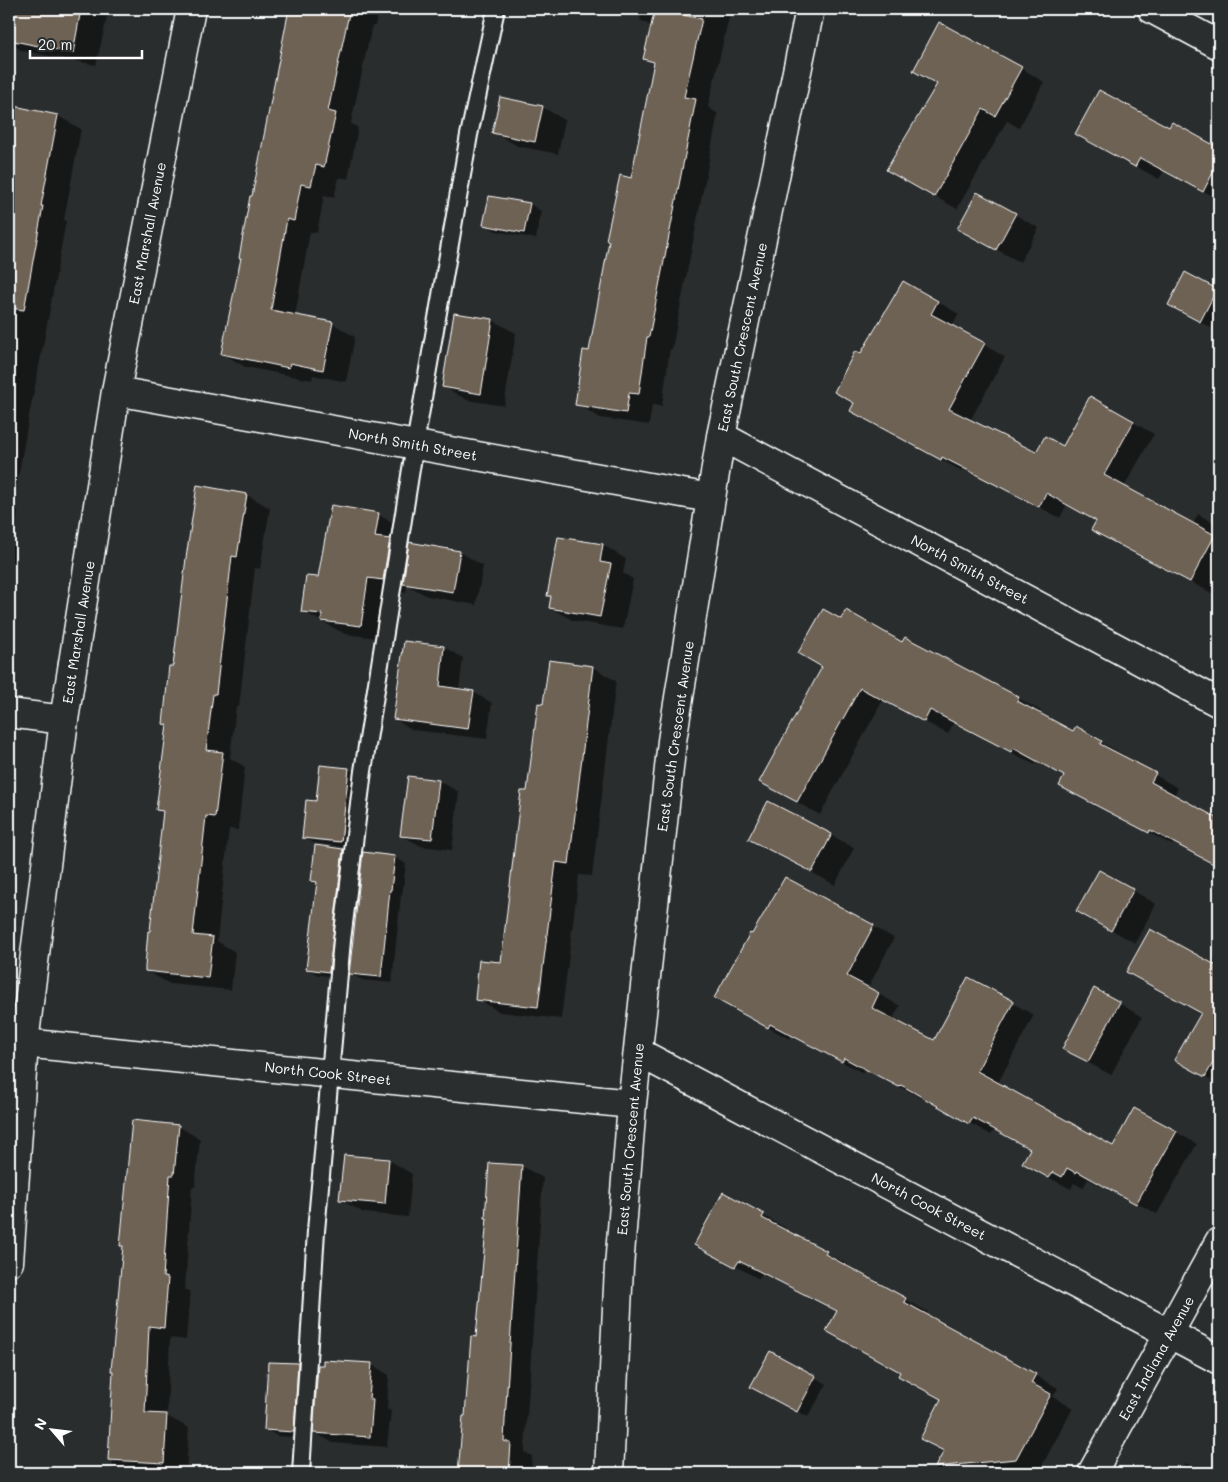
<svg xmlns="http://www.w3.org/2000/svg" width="1228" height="1482" font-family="Mali,sans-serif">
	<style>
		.shadow { fill: #0007 }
		.building { fill: #6e6254; stroke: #fff }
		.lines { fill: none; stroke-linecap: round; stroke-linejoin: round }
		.lane-casing { stroke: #fff; stroke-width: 20 }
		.street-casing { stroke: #fff; stroke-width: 31 }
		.lane { stroke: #2a2d2e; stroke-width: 16 }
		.street { stroke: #2a2d2e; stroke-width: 28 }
		.labels { text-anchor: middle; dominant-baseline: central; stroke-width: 5; stroke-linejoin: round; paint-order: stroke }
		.street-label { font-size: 14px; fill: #fff; stroke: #2a2d2e }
	</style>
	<rect width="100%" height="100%" fill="#2a2d2e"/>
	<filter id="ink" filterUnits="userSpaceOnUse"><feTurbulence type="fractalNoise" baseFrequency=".02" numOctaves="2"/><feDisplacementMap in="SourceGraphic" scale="10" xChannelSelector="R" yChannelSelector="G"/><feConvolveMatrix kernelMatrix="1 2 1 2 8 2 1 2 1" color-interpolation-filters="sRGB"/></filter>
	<g filter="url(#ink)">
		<!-- shadow -->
		<path class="shadow" d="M 9,9 L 109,9 L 96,65 L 23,51 L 9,43 Z
			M 290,9 L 379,9 L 375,26 L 372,26 L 351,123 L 358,128 L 348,179 L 339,177 L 334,198 L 324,196 L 317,233 L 310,232 L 295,316 L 332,323 L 355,337 L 346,382 L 313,375 L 312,380 L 245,367 L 222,353 Z
			M 642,9 L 731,9 L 708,107 L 718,114 L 672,349 L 670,349 L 662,406 L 652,405 L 649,425 L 600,418 L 577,404 L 632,179 L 655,64 L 645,59 L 652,27 L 640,20 Z
			M 1021,68 L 1044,82 L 1019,128 L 1007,121 L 957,209 L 888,170 Z
			M 9,106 L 58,116 L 81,129 L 64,220 L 66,221 L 45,336 L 29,416 L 13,507 L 18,511 L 13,562 L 9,562 Z
			M 542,107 L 565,120 L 558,154 L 517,146 L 494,132 Z
			M 1172,124 L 1219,149 L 1219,199 L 1164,171 L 1159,179 L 1100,147 L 1170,129 Z
			M 978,194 L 1039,228 L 1020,262 L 982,242 Z
			M 490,197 L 530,204 L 541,211 L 536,239 L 496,231 L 485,225 Z
			M 1186,274 L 1219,292 L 1219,313 L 1211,328 L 1181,311 Z
			M 903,282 L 959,314 L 952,326 L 1005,357 L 970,421 L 1036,454 L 1064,447 L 1090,398 L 1154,434 L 1124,487 L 1193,524 L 1198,514 L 1219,526 L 1219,597 L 1114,542 L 1097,521 L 1067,504 L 1060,518 L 964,468 L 962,471 L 872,423 L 856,403 L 861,355 Z
			M 492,320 L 516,333 L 504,406 L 467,400 L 444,387 Z
			M 199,487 L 247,495 L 270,508 L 260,569 L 255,568 L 239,707 L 236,707 L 230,758 L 245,767 L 238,830 L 229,829 L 217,941 L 235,952 L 231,990 L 170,984 L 146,971 L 164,813 L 158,809 L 168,726 L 164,724 L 174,667 Z
			M 332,507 L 379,515 L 402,528 L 399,546 L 409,552 L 410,544 L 460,552 L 483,566 L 476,605 L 427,596 L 407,585 L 406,593 L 391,590 L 384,639 L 345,634 L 302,611 L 319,579 Z
			M 603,545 L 626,559 L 623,573 L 633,579 L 623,629 L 574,621 L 550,608 L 552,597 L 549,595 Z
			M 842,621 L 903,644 L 1018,698 L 1041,711 L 1039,715 L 1074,733 L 1076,728 L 1124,755 L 1123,757 L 1178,788 L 1174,796 L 1219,820 L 1219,867 L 1174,842 L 1172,845 L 1084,798 L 1065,776 L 1037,760 L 1035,765 L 954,722 L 948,734 L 883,700 L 820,815 L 784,795 L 824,667 Z
			M 405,642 L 444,647 L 463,658 L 459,690 L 473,692 L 492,703 L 487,739 L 413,730 L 394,719 Z
			M 550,662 L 593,667 L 616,681 L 592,876 L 579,875 L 561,1019 L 500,1012 L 477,999 L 502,963 L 528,793 L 545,705 Z
			M 349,769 L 360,776 L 353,848 L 314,843 L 303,837 L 317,803 Z
			M 409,777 L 439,781 L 459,792 L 452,850 L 421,846 L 401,835 Z
			M 831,835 L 854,848 L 835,885 L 750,839 Z
			M 343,850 L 354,857 L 340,977 L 318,975 L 307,969 L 318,884 L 313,881 Z
			M 394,857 L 406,864 L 402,896 L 401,895 L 392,983 L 362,980 L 350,973 Z
			M 1100,871 L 1156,904 L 1135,943 L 1078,911 Z
			M 785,879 L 894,938 L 868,988 L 900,1006 L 892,1020 L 934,1042 L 969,979 L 1034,1015 L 998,1083 L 1113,1147 L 1176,1132 L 1197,1144 L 1157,1214 L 1098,1182 L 1097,1184 L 1088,1179 L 1083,1188 L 1074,1183 L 1071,1189 L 1044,1175 L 1031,1149 L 995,1129 L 991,1135 L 922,1096 L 921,1098 L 866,1069 L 863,1073 L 791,1035 L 789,1039 L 737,1010 L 752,936 Z
			M 1219,949 L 1219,1022 L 1150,985 L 1211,964 Z
			M 1119,1003 L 1142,1017 L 1111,1075 L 1063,1049 Z
			M 1194,1029 L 1219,1044 L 1219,1078 L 1216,1083 L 1176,1059 Z
			M 178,1126 L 200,1139 L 195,1187 L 192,1187 L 185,1289 L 190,1292 L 186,1340 L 170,1338 L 167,1416 L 189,1428 L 186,1473 L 112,1473 L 113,1461 L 109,1459 L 124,1247 L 121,1245 Z
			M 389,1160 L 412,1174 L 408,1217 L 364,1213 L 341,1200 Z
			M 522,1166 L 543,1178 L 526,1432 L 525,1452 L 532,1456 L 531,1473 L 459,1473 L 464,1417 L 466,1418 L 477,1338 Z
			M 723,1194 L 786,1228 L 785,1231 L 849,1265 L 848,1268 L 928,1312 L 927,1316 L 1058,1388 L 1053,1397 L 1073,1408 L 1038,1473 L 1013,1473 L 1010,1471 L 1009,1473 L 933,1473 L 945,1452 L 922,1438 L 943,1399 L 902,1372 L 838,1312 L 762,1273 L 759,1279 L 719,1257 Z
			M 771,1353 L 827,1384 L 808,1417 L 763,1393 Z
			M 371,1364 L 389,1375 L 387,1409 L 391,1411 L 387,1447 L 333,1443 L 315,1433 Z
			M 297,1365 L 309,1371 L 305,1438 L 277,1436 L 265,1429 Z
			M 1186,1463 L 1204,1473 L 1180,1473 Z"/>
		<!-- building -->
		<path class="building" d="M 9,9 L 81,9 L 73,53 L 9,40 Z
			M 289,9 L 350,9 L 328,111 L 336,113 L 324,167 L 316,165 L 311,186 L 301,184 L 294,221 L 287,219 L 271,310 L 333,322 L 323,370 L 290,363 L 289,368 L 221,354 L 241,258 L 239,258 L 250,196 L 252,196 Z
			M 655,9 L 702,19 L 684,97 L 696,99 L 649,337 L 647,337 L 639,394 L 629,393 L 626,413 L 575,405 L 583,350 L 589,351 L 609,241 L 606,240 L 620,175 L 631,178 L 654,62 L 643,59 Z
			M 939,22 L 1022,67 L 995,116 L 983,109 L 934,197 L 886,170 L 937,84 L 913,71 Z
			M 1099,90 L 1169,127 L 1172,122 L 1219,148 L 1219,161 L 1203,192 L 1140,158 L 1135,167 L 1075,134 Z
			M 500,97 L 543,106 L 535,142 L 492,133 Z
			M 9,105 L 58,115 L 41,206 L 43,206 L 24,310 L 9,308 Z
			M 977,192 L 1016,213 L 996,250 L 957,229 Z
			M 489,196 L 530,203 L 524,233 L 483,225 Z
			M 1185,272 L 1217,289 L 1200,322 L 1168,305 Z
			M 903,281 L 938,301 L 931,314 L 985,343 L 949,409 L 1036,452 L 1045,436 L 1063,446 L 1090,396 L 1134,421 L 1104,475 L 1215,535 L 1190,582 L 1091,530 L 1096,521 L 1046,493 L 1039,507 L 942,457 L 941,460 L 850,411 L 854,403 L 834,392 L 855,351 L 861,353 Z
			M 454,313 L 493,319 L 481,394 L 442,387 Z
			M 197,485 L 247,494 L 237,557 L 232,556 L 216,694 L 213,694 L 206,750 L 223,752 L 215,817 L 206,816 L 193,935 L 213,937 L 208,978 L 145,971 L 145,967 L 148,931 L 150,931 L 163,811 L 156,810 L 167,725 L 163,724 L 169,666 L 173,666 L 186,558 Z
			M 331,505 L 379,513 L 375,537 L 390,539 L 383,580 L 368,578 L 361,626 L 321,621 L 322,614 L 301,612 L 306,576 L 318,577 Z
			M 558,537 L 603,544 L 600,562 L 611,564 L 600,617 L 549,608 L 551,596 L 547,596 Z
			M 409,542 L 460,551 L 453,592 L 403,584 Z
			M 823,609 L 841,619 L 846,610 L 902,642 L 905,637 L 1019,697 L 1017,701 L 1073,731 L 1076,726 L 1102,741 L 1100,744 L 1156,773 L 1151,782 L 1219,819 L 1219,867 L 1150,830 L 1149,833 L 1059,786 L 1064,776 L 1013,748 L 1011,752 L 930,710 L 924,722 L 860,688 L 797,802 L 759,782 L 822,667 L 798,653 Z
			M 404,641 L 444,646 L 440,686 L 474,691 L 468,729 L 393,719 Z
			M 549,660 L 593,666 L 569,864 L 556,862 L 538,1007 L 475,1000 L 479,960 L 501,962 L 521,791 L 527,791 L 538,703 L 543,704 Z
			M 320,765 L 349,768 L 341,842 L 302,838 L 306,800 L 316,801 Z
			M 408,776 L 439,780 L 432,839 L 400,836 Z
			M 768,801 L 832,834 L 812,872 L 748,839 Z
			M 315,845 L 343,849 L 329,972 L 306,969 L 317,882 L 311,881 Z
			M 363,852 L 395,856 L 391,890 L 390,890 L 381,977 L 349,974 Z
			M 1099,870 L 1134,889 L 1111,931 L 1076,911 Z
			M 785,877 L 874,925 L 847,976 L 879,993 L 872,1008 L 934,1040 L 968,977 L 1014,1001 L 977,1071 L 1113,1146 L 1134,1108 L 1177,1131 L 1136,1204 L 1077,1171 L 1076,1173 L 1067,1168 L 1062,1177 L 1053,1172 L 1049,1178 L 1022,1163 L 1030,1149 L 973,1118 L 969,1124 L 901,1085 L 899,1087 L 844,1058 L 842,1062 L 770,1024 L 768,1028 L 714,998 L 750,933 L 752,934 Z
			M 1150,929 L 1219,967 L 1219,1052 L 1205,1077 L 1174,1060 L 1201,1013 L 1126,972 Z
			M 1094,988 L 1120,1002 L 1088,1062 L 1062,1049 Z
			M 132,1120 L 179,1125 L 174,1175 L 170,1175 L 163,1277 L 168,1278 L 164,1328 L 149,1326 L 145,1413 L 167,1414 L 164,1463 L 108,1460 L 113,1371 L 111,1371 L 123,1246 L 120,1246 Z
			M 344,1155 L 389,1159 L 385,1204 L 339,1200 Z
			M 489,1163 L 522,1165 L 505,1420 L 504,1441 L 511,1443 L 509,1473 L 458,1473 L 463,1416 L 465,1416 L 471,1336 L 476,1337 L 487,1218 L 485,1218 Z
			M 723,1192 L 764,1214 L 762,1218 L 827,1251 L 825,1254 L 906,1298 L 904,1302 L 1036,1374 L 1031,1383 L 1051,1394 L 1016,1459 L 935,1467 L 944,1451 L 920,1439 L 941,1399 L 898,1376 L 900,1372 L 826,1331 L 837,1311 L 739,1261 L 735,1267 L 694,1245 Z
			M 770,1351 L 816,1376 L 797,1412 L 750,1387 Z
			M 323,1360 L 372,1363 L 369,1399 L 373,1400 L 370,1437 L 313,1433 L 318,1365 L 323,1365 Z
			M 268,1362 L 298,1363 L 294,1432 L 264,1430 Z"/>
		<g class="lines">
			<defs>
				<path id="lane" d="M 301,1473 L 316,1231 L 342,940 L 363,771 L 415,444 L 469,135 L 496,9"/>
				<path id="street" d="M 1152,9 L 1219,45
					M 116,391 L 710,498
					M 721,436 L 1219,703
					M 9,713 L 64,720
					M 24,1043 L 632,1104
					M 638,1052 L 1219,1360
					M 9,1262 L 24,1043 L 64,720 L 116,391 L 191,9
					M 609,1473 L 619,1267 L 632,1104 L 672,741 L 721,436 L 810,9
					M 1092,1473 L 1219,1242"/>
			</defs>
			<!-- lane casing -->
			<use href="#lane" class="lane-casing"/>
			<!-- street casing -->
			<use href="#street" class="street-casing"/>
			<!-- lane -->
			<use href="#lane" class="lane"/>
			<!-- street -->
			<use href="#street" class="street"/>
		</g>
	</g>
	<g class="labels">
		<!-- street labels -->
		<g class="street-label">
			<text transform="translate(147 233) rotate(-79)">East Marshall Avenue</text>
			<text transform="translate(742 337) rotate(-78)">East South Crescent Avenue</text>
			<text transform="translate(413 444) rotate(10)">North Smith Street</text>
			<text transform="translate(970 569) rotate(28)">North Smith Street</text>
			<text transform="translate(78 632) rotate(-81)">East Marshall Avenue</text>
			<text transform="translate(675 736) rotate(-82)">East South Crescent Avenue</text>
			<text transform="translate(328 1073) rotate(6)">North Cook Street</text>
			<text transform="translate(630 1139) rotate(-85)">East South Crescent Avenue</text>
			<text transform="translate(929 1206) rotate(28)">North Cook Street</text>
			<text transform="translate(1156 1358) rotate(-61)">East Indiana Avenue</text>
		</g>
	</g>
	<!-- margin -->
	<rect width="1228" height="1482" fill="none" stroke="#2a2d2e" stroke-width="30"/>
	<rect x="15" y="15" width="1198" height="1452" fill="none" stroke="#fff" stroke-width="2" filter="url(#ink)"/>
	<!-- north arrow -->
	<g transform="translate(52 1430) rotate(298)" stroke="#2a2d2e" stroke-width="4" paint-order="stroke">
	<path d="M0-4L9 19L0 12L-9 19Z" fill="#ffffff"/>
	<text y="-8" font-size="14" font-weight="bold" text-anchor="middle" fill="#ffffff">N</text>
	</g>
	<!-- scale -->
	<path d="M30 50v8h112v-8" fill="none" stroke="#ffffff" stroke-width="2.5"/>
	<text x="38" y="50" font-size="15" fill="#ffffff" stroke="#2a2d2e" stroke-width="4" paint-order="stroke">20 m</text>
</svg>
